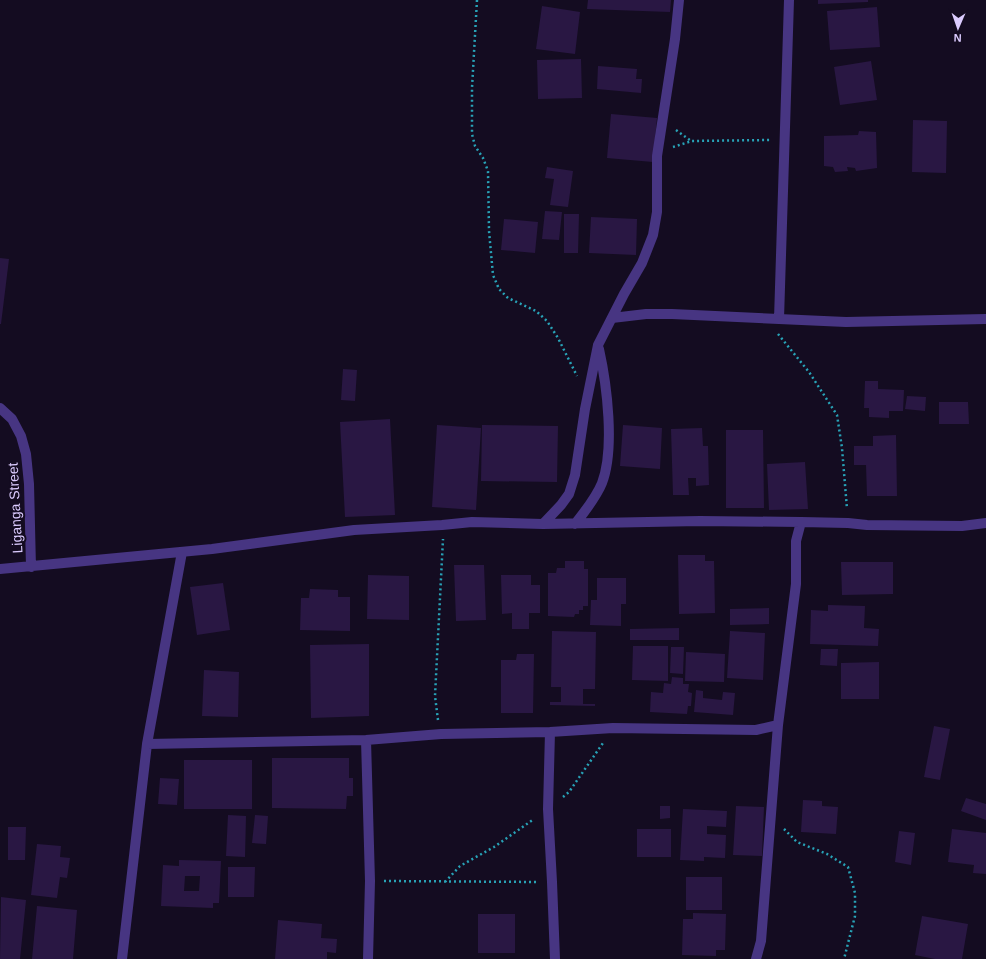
<svg xmlns="http://www.w3.org/2000/svg" width="986" height="959" font-family="Arial,sans-serif">
	<style>
		.building { fill: #291743; fill-rule: evenodd }
		.lines { fill: none; stroke-linecap: round; stroke-linejoin: round }
		.path { stroke: #28a3b7; stroke-width: 2.5; stroke-dasharray: 2 3; stroke-linecap: butt }
		.street { stroke: #473582; stroke-width: 10 }
		.labels { text-anchor: middle; dominant-baseline: central; stroke-width: 4; stroke-linejoin: round; paint-order: stroke }
		.street-label { font-size: 14px; fill: #dcccff; stroke: #140c21 }
	</style>
	<rect width="100%" height="100%" fill="#140c21"/>
	<!-- building -->
	<path class="building" d="M 588,0 L 671,0 L 670,12 L 587,9 Z
		M 818,0 L 868,0 L 868,2 L 818,4 Z
		M 542,6 L 580,12 L 575,54 L 536,49 Z
		M 877,7 L 880,47 L 830,50 L 827,11 Z
		M 581,59 L 582,98 L 538,99 L 537,60 Z
		M 871,61 L 877,100 L 840,105 L 834,67 Z
		M 598,66 L 637,69 L 636,79 L 642,79 L 641,93 L 597,89 Z
		M 611,114 L 657,118 L 653,162 L 607,158 Z
		M 913,120 L 947,121 L 946,173 L 912,172 Z
		M 859,131 L 876,132 L 877,168 L 856,171 L 855,168 L 847,167 L 848,171 L 835,172 L 833,167 L 824,166 L 824,136 L 858,135 Z
		M 547,167 L 573,171 L 568,207 L 550,205 L 554,179 L 545,178 Z
		M 545,211 L 562,212 L 559,240 L 542,239 Z
		M 564,214 L 579,214 L 578,253 L 564,253 Z
		M 591,217 L 637,219 L 636,255 L 589,253 Z
		M 504,219 L 538,222 L 535,253 L 501,250 Z
		M 0,258 L 9,259 L 1,324 L 0,324 Z
		M 343,369 L 357,370 L 355,401 L 341,400 Z
		M 865,381 L 878,381 L 878,389 L 904,390 L 903,411 L 889,411 L 889,418 L 869,417 L 869,408 L 864,408 Z
		M 907,396 L 926,397 L 925,411 L 905,409 Z
		M 939,402 L 968,402 L 969,424 L 939,424 Z
		M 390,419 L 395,515 L 345,517 L 340,422 Z
		M 437,425 L 481,428 L 476,510 L 432,507 Z
		M 482,425 L 558,426 L 557,482 L 481,481 Z
		M 623,425 L 662,428 L 660,469 L 620,466 Z
		M 702,428 L 703,446 L 708,446 L 709,485 L 696,486 L 696,478 L 688,478 L 689,495 L 673,495 L 671,429 Z
		M 726,430 L 763,430 L 764,508 L 726,508 Z
		M 896,435 L 897,496 L 867,496 L 866,465 L 854,465 L 854,446 L 873,446 L 873,436 Z
		M 805,462 L 808,509 L 769,510 L 767,464 Z
		M 678,555 L 705,555 L 705,561 L 714,561 L 715,613 L 679,614 Z
		M 565,561 L 584,561 L 584,569 L 588,569 L 588,606 L 583,606 L 583,610 L 579,610 L 579,614 L 575,614 L 574,617 L 548,616 L 548,573 L 556,573 L 557,568 L 565,568 Z
		M 841,562 L 893,562 L 893,594 L 842,595 Z
		M 454,565 L 484,565 L 486,620 L 456,621 Z
		M 368,575 L 409,576 L 409,620 L 367,619 Z
		M 501,575 L 531,575 L 531,585 L 540,585 L 540,613 L 529,613 L 529,629 L 512,629 L 512,613 L 502,614 Z
		M 597,578 L 626,578 L 626,604 L 621,604 L 621,626 L 590,625 L 591,600 L 597,600 Z
		M 223,583 L 230,630 L 197,635 L 190,587 Z
		M 310,589 L 338,590 L 338,597 L 350,597 L 350,631 L 300,630 L 301,598 L 309,598 Z
		M 828,605 L 865,606 L 864,628 L 879,629 L 878,646 L 810,644 L 811,610 L 828,611 Z
		M 769,608 L 769,624 L 730,625 L 730,609 Z
		M 679,628 L 679,640 L 630,640 L 630,629 Z
		M 552,631 L 596,632 L 595,689 L 583,689 L 583,704 L 595,704 L 595,706 L 550,705 L 550,702 L 561,702 L 561,687 L 551,687 Z
		M 730,631 L 765,633 L 763,680 L 727,678 Z
		M 369,644 L 369,716 L 311,718 L 310,645 Z
		M 633,646 L 668,646 L 668,681 L 632,680 Z
		M 671,647 L 684,647 L 683,674 L 670,673 Z
		M 821,649 L 838,649 L 837,666 L 820,665 Z
		M 686,652 L 725,654 L 724,682 L 685,681 Z
		M 517,654 L 534,654 L 533,713 L 501,713 L 501,660 L 516,660 Z
		M 879,662 L 879,699 L 841,699 L 841,663 Z
		M 204,670 L 239,672 L 238,717 L 202,716 Z
		M 672,677 L 683,678 L 683,684 L 689,684 L 688,692 L 692,693 L 691,706 L 688,706 L 687,714 L 650,712 L 651,692 L 663,693 L 664,683 L 671,684 Z
		M 696,690 L 703,691 L 703,698 L 722,700 L 723,692 L 735,693 L 733,715 L 694,712 Z
		M 934,726 L 950,729 L 940,780 L 924,777 Z
		M 272,758 L 349,758 L 349,778 L 353,778 L 353,796 L 347,796 L 346,809 L 272,808 Z
		M 184,760 L 252,760 L 252,809 L 184,809 Z
		M 160,778 L 179,779 L 177,805 L 158,804 Z
		M 966,798 L 986,804 L 986,820 L 961,811 Z
		M 803,800 L 822,801 L 822,806 L 838,807 L 836,834 L 801,832 Z
		M 660,806 L 670,806 L 670,818 L 660,819 Z
		M 736,806 L 764,807 L 762,856 L 733,855 Z
		M 683,809 L 727,811 L 726,827 L 707,826 L 707,834 L 726,835 L 725,858 L 704,857 L 704,861 L 680,860 Z
		M 228,815 L 246,816 L 245,857 L 226,856 Z
		M 255,815 L 268,816 L 266,844 L 252,843 Z
		M 8,827 L 26,827 L 25,860 L 8,860 Z
		M 637,829 L 671,829 L 671,857 L 637,857 Z
		M 952,829 L 986,833 L 986,874 L 973,873 L 974,865 L 948,862 Z
		M 899,831 L 915,833 L 911,865 L 895,862 Z
		M 37,844 L 61,846 L 60,857 L 70,858 L 67,878 L 60,877 L 57,898 L 31,895 Z
		M 179,860 L 221,861 L 219,903 L 213,903 L 213,908 L 161,906 L 163,865 L 179,866 ZM 185,876 L 200,876 L 199,891 L 184,891 Z
		M 228,867 L 255,867 L 254,897 L 228,897 Z
		M 686,877 L 722,877 L 722,910 L 686,910 Z
		M 1,897 L 26,900 L 20,959 L 0,959 Z
		M 37,906 L 77,910 L 73,959 L 32,959 Z
		M 693,913 L 726,914 L 725,950 L 716,950 L 716,956 L 682,955 L 683,919 L 693,919 Z
		M 478,914 L 515,914 L 515,953 L 478,953 Z
		M 922,916 L 968,924 L 962,959 L 935,959 L 915,955 Z
		M 278,920 L 322,924 L 321,938 L 337,939 L 336,953 L 327,952 L 327,959 L 275,959 Z"/>
	<g class="lines">
		<!-- path -->
		<path class="path" d="M 477,0 L 472,88 L 472,134 L 475,146 L 483,158 L 488,171 L 489,231 L 493,275 L 499,289 L 508,298 L 536,311 L 547,321 L 558,338 L 577,376
			M 676,130 L 691,141
			M 673,147 L 692,141 L 771,140
			M 778,334 L 809,372 L 837,415 L 842,448 L 847,509
			M 438,720 L 435,696 L 443,539
			M 563,797 L 569,792 L 603,743
			M 784,829 L 797,842 L 827,854 L 848,867 L 855,893 L 855,916 L 844,959
			M 384,881 L 539,882
			M 445,882 L 460,866 L 494,847 L 534,819"/>
		<!-- street -->
		<path class="street" d="M 612,318 L 646,314 L 672,314 L 846,322 L 986,319
			M 779,319 L 789,0
			M 0,408 L 12,419 L 21,436 L 26,454 L 29,484 L 31,567
			M 543,524 L 561,505 L 569,494 L 575,475 L 585,409 L 598,345 L 624,294 L 642,263 L 653,235 L 657,212 L 657,156 L 675,39 L 679,0
			M 575,524 C 585,511 596,498 602,483 C 615,449 607,385 599,349
			M 0,569 L 212,549 L 354,530 L 442,525 L 472,522 L 543,524 L 700,521 L 801,522 L 848,523 L 867,525 L 962,526 L 986,523
			M 550,732 L 548,809 L 552,882 L 555,959
			M 366,740 L 370,881 L 368,959
			M 147,744 L 366,740 L 441,734 L 550,732 L 613,728 L 756,730 L 778,725
			M 122,959 L 147,744 L 182,552
			M 756,959 L 761,941 L 778,725 L 796,584 L 796,541 L 801,522"/>
	</g>
	<g class="labels">
		<!-- street labels -->
		<g class="street-label">
			<text transform="translate(15 508) rotate(-93)">Liganga Street</text>
		</g>
	</g>
	<!-- north arrow -->
	<g transform="translate(958 28) rotate(182)" stroke="#140c21" stroke-width="3" paint-order="stroke">
	<path d="M0-3L7 15L0 10L-7 15Z" fill="#dcccff"/>
	<text y="-6" font-size="11" font-weight="bold" text-anchor="middle" fill="#dcccff">N</text>
	</g>
</svg>
